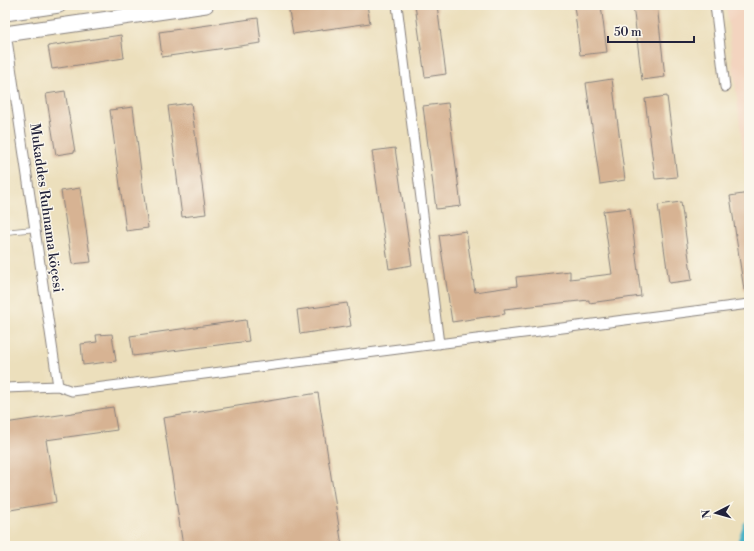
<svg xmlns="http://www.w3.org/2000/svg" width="754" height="551" font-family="'Libre Bodoni',serif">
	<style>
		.built { fill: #f3d4bf }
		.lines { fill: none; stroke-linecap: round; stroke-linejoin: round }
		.canal { stroke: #49b2c7; stroke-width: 12 }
		.building { fill: #d7b393 }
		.service-casing { stroke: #87807c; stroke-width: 6 }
		.minor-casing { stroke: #87807c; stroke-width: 11 }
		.primary-casing { stroke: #87807c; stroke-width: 17 }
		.service { stroke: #fff; stroke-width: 4.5 }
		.minor { stroke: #fff; stroke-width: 9 }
		.primary { stroke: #fff; stroke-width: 15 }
		.labels { text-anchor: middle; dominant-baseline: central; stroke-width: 3; stroke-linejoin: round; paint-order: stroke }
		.street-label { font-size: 14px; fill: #22223b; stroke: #fbf7ec }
	</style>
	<rect width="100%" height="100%" fill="#fbf7ec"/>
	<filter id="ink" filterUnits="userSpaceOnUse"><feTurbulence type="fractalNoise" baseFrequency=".025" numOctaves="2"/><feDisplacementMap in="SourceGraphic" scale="8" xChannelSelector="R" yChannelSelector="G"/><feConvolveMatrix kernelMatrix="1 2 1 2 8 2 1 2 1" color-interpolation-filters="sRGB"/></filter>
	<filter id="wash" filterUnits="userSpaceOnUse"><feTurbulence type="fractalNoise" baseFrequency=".012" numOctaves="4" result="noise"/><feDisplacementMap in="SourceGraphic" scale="16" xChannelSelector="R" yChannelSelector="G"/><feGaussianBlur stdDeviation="0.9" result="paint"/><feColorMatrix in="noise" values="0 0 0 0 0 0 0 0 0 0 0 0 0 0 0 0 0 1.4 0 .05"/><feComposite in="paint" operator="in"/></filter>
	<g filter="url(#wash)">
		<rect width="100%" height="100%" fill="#ecdfbc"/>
		<!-- built -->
		<path class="built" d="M 726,5 L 749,5 L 749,175 L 746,176 Z"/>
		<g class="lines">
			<!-- canal -->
			<path class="canal" d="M 742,546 L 749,526"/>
		</g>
		<g id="blocks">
			<!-- building -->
			<path class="building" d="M 333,5 L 367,5 L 370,23 L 293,34 L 289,11 Z
				M 415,5 L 437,5 L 446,74 L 425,77 Z
				M 574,5 L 601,5 L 607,52 L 580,55 Z
				M 633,5 L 657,5 L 665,77 L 642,80 Z
				M 258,18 L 261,43 L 162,57 L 159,32 Z
				M 121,35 L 124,58 L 52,69 L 48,46 Z
				M 612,79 L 625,180 L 600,184 L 586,83 Z
				M 65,91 L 75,152 L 56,155 L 46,94 Z
				M 667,96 L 677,177 L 655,179 L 645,99 Z
				M 191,103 L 206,214 L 182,217 L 168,106 Z
				M 448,103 L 461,206 L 436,209 L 423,106 Z
				M 133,107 L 148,228 L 126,231 L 110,110 Z
				M 395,148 L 412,265 L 389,269 L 372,151 Z
				M 80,188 L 91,262 L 72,264 L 61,191 Z
				M 749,193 L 749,289 L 744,290 L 730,196 Z
				M 681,202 L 692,280 L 669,283 L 658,205 Z
				M 630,208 L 641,296 L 589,303 L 589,300 L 504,309 L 505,314 L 452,322 L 439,235 L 466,231 L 475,292 L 517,286 L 516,277 L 570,271 L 570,279 L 612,274 L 603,211 Z
				M 347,303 L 351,326 L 300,334 L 297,310 Z
				M 246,320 L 249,341 L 133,356 L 130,336 Z
				M 112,334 L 116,361 L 83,365 L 81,344 L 97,342 L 96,335 Z
				M 318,393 L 342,546 L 183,546 L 163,418 Z
				M 113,407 L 117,430 L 46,440 L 56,502 L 5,511 L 5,423 Z"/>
		</g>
	</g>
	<g filter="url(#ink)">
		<use href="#blocks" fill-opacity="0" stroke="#87807c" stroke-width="1"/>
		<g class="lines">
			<defs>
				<path id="service" d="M 5,232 L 35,229"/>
				<path id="minor" d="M 397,5 L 439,344
					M 715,5 L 725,87
					M 6,33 L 58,386
					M 5,388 L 58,386 L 72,391 L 749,304"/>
				<path id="primary" d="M 5,13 L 59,5
					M 5,34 L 206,5"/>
			</defs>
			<!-- service casing -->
			<use href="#service" class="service-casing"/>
			<!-- minor casing -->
			<use href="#minor" class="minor-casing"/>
			<!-- primary casing -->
			<use href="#primary" class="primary-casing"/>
			<!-- service -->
			<use href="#service" class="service"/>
			<!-- minor -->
			<use href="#minor" class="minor"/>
			<!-- primary -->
			<use href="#primary" class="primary"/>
		</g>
	</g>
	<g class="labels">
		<!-- street labels -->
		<g class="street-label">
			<text transform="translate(46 208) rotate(82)">Mukaddes Ruhnama köçesi</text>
		</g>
	</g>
	<!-- margin -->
	<rect width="754" height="551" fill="none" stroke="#fbf7ec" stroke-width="20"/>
	<!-- north arrow -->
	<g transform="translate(716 513) rotate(264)" stroke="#fbf7ec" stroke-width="3" paint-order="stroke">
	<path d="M0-3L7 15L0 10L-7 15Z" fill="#22223b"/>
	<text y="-6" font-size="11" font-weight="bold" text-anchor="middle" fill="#22223b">N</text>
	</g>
	<!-- scale -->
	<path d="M608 36v6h86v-6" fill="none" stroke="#22223b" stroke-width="2"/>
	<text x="614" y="36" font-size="12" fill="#22223b" stroke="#fbf7ec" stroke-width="3" paint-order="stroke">50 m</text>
</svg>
